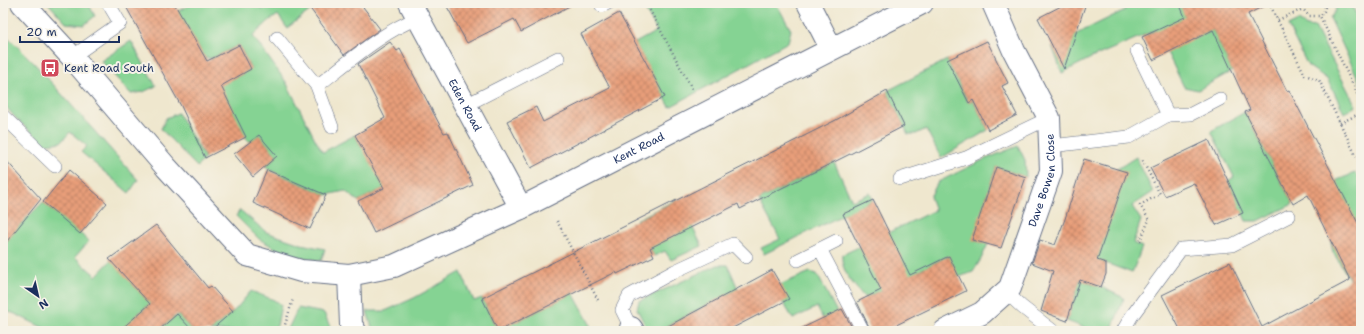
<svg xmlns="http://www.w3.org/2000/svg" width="1364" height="334" font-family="'Shantell Sans',sans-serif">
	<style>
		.green { fill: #85d393; stroke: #508178 }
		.building { fill: url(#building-cross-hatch) }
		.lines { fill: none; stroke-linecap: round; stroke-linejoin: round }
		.service-casing { stroke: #656f85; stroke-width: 14 }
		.minor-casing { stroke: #656f85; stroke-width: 24 }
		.path { stroke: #656f85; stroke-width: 2.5; stroke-dasharray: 1 3; stroke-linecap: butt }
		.service { stroke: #fff; stroke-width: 13 }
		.minor { stroke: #fff; stroke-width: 22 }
		.labels { text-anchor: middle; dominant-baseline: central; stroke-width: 4; stroke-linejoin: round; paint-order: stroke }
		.poi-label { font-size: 11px; fill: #1b2f5e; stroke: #f7f3e8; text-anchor: start }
		.street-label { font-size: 11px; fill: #1b2f5e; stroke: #f7f3e8 }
	</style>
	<defs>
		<pattern id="building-cross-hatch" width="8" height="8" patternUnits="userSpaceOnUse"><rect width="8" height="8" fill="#e89e79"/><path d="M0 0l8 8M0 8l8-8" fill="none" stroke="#bb8166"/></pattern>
	</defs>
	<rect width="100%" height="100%" fill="#f7f3e8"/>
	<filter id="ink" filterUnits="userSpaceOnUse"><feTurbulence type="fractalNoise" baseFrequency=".025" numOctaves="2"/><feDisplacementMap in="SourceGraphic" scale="8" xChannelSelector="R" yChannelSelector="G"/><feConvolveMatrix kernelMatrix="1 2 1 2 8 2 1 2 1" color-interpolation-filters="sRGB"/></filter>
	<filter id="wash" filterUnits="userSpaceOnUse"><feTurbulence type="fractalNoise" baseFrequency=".012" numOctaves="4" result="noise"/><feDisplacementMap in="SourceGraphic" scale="16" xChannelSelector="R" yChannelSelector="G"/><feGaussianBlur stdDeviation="0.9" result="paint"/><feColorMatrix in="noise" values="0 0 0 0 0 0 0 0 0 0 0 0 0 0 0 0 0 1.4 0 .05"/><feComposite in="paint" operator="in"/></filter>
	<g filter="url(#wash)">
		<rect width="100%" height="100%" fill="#efe7ce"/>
		<!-- green -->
		<path class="green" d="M 48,3 L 88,3 L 95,16 L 84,25 L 66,23 Z
			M 193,3 L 257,3 L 262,10 L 272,3 L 306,3 L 311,10 L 287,28 L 278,15 L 269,21 L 253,36 L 286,82 L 316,141 L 323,152 L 355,135 L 362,148 L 388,133 L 415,173 L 358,201 L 345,191 L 326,195 L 268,169 L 266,166 L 277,156 L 259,135 L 250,142 L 246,138 L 220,86 L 251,69 L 239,45 L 213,58 L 205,58 L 178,11 Z
			M 649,3 L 776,3 L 791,30 L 788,42 L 670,107 L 635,43 L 657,31 L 643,6 Z
			M 1122,3 L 1179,3 L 1196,38 L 1213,30 L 1232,71 L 1198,90 L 1184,87 L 1156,30 L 1091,58 L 1062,73 L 1052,46 L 1125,10 Z
			M 1341,3 L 1351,3 L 1361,25 L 1361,85 L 1330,18 L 1336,10 L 1335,6 Z
			M 1298,21 L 1307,26 L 1315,27 L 1356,106 L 1344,113 L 1333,90 L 1327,79 L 1308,66 L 1288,26 Z
			M 3,32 L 34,63 L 138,180 L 129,193 L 81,152 L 87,146 L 70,132 L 61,142 L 46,144 C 32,132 14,120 4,103 C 1,98 3,43 3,32 Z
			M 131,41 L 156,86 L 143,92 L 131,94 L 101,61 Z
			M 947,60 L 968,102 L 973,100 L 988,130 L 941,158 L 926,129 L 916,134 L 908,134 L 887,91 Z
			M 1245,112 L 1293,204 L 1258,221 L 1246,221 L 1228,181 L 1234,177 L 1211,131 Z
			M 178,113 L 205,158 L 197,167 L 161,129 L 166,118 Z
			M 1018,146 L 1025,160 L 1026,177 L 996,167 L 973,240 L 988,244 L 981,259 L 973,272 L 959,277 L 948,256 L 865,298 C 854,285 841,272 842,255 L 935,210 L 930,197 L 938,182 L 983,160 Z
			M 1136,157 L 1153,192 L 1132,206 L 1141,220 L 1133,243 L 1142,247 L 1132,273 L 1095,259 L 1104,205 L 1117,169 Z
			M 834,162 L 852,201 L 870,193 L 873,200 L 764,254 L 761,248 L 780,239 L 759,200 Z
			M 1355,173 L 1361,180 L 1361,275 L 1350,280 L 1333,252 L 1330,239 L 1335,181 Z
			M 678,199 L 702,246 L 671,260 L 665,251 L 654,256 L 636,220 Z
			M 43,202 L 89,241 L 75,257 L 96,276 L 120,251 L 156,299 L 134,317 L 146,331 L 50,331 L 13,313 L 3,311 L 3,246 L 17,228 Z
			M 240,210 L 266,232 L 301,244 L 325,249 L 321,261 L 286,254 L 259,239 L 236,216 Z
			M 718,265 L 728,265 L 738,289 L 661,329 L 661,331 L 648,331 L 637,309 L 639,301 Z
			M 461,272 L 474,301 L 482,298 L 498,331 L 402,331 L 401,329 L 373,331 L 367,311 L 385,311 L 414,298 Z
			M 810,272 L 817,274 L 840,318 L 826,325 L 817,307 L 793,319 L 783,302 L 780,285 Z
			M 1080,280 L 1101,287 L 1124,298 L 1113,326 C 1093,334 1086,328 1067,321 Z
			M 251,291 L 274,300 L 281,305 L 277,326 L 272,331 L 210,331 L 236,309 Z
			M 573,293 L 590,324 L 589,331 L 498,331 Z
			M 298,308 L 324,313 L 332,331 L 287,331 Z
			M 178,315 L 193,331 L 158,331 L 172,319 Z"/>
		<g id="blocks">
			<!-- building -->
			<path class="building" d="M 124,3 L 174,3 L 207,61 L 239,45 L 251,69 L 221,86 L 246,137 L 205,158 L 181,106 Z
				M 306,3 L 360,3 L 380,29 L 344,55 Z
				M 445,3 L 575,3 L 521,32 L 514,19 L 467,43 Z
				M 1067,3 L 1086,3 L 1064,69 L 1038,18 Z
				M 1179,3 L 1270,3 L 1248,14 L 1287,91 L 1289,90 L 1361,229 L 1361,331 L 1181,331 L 1162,295 L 1230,262 L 1262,327 L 1350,280 L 1308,195 L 1293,204 L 1245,112 L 1250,110 L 1213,30 L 1153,60 L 1142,37 L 1185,17 Z
				M 619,13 L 665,97 L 531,168 L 507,121 L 536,107 L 543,122 L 610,88 L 581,34 Z
				M 987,41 L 1008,83 L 1002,86 L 1017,115 L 988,130 L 973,100 L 969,103 L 947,60 Z
				M 390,42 L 397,51 L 400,49 L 444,133 L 448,132 L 473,185 L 374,233 L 358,201 L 384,188 L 355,135 L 385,118 L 358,64 Z
				M 887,91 L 904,126 L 852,153 L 740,209 L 738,204 L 650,248 L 654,256 L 617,274 L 616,272 L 498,331 L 482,298 L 836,120 Z
				M 259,135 L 277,156 L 253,177 L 234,154 Z
				M 1209,140 L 1243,213 L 1216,225 L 1194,183 L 1165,196 L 1150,168 Z
				M 3,157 L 41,199 L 3,246 Z
				M 1084,159 L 1127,172 L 1097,260 L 1106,263 L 1106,274 L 1101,287 L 1080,280 L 1067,321 L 1041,311 L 1053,271 L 1032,263 L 1040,240 L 1055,245 L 1065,219 Z
				M 996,167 L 1026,177 L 1001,248 L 972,240 Z
				M 69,170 L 107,203 L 80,234 L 43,202 Z
				M 267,170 L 326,195 L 310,229 L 253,203 Z
				M 873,200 L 910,275 L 949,256 L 966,291 L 884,331 L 871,331 L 857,302 L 881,290 L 843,214 Z
				M 156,225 L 208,288 L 211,286 L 233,311 L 210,331 L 193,331 L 177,314 L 158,331 L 119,331 L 150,304 L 109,259 Z
				M 772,270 L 789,299 L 727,331 L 659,331 Z
				M 842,309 L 854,331 L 796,331 Z"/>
		</g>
	</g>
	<g filter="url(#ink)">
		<use href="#blocks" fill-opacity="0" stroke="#656f85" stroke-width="1"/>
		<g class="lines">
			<defs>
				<path id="service" d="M 602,6 L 608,3
					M 277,38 L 317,86 L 332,127
					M 72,57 L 120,23 L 108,3
					M 317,86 C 346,64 383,31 418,18
					M 466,105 L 558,58
					M 1168,115 L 1191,114 L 1220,99
					M 3,116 L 55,166
					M 1051,146 L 1129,137 L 1168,115 L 1137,51
					M 900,179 L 966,158 L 1049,118
					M 820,249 L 863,331
					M 798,260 L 836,241
					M 1006,292 L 1022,307 L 1053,331
					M 631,328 L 622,310 L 629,296 L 675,271 L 733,244 L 746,257
					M 1123,331 L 1131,317 L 1181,249 L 1232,245 L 1289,216"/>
				<g id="minor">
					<path id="s1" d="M 22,3 L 72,57 L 166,167 L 247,255 L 301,271 L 349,275 L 394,266 L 521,208 L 922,3"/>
					<path id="s2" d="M 410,3 L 521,208"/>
					<path d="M 808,3 L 831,48"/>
					<path d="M 349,275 L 351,325 L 355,331"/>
					<path d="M 631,328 L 633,331"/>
					<path id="s3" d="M 945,331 L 982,313 L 1010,288 L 1051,171 L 1049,118 L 1014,51 L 993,3"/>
				</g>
			</defs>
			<!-- service casing -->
			<use href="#service" class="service-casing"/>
			<!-- minor casing -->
			<use href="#minor" class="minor-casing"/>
			<!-- path -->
			<path class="path" d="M 646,3 L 692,89
				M 1269,3 L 1305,75 L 1319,80 L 1361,166
				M 1304,3 L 1303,9 L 1309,16 L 1320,16
				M 1326,3 L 1324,11 L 1320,16 L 1361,102
				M 1278,20 L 1303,9
				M 1340,123 L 1361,113
				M 557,221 L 599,302
				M 1140,241 L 1149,220 L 1140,205 L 1160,194 L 1141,158
				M 281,331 L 284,328 L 293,299"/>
			<!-- service -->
			<use href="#service" class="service"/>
			<!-- minor -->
			<use href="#minor" class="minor"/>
		</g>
	</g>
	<!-- icons -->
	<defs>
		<symbol id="bus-square" viewBox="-11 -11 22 22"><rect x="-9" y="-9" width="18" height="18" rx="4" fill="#d1495b" stroke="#f7f3e8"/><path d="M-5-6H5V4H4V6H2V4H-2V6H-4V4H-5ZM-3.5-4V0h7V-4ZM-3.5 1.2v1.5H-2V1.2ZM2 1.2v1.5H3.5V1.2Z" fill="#fff"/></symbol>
	</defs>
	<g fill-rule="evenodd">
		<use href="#bus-square" x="39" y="57" width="22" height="22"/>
	</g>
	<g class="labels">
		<!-- poi labels -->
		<g class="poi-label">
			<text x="64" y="68">Kent Road South</text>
		</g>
		<!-- street labels -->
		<g class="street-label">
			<text stroke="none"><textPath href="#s2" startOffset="116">Eden Road</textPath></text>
			<text stroke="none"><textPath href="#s1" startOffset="760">Kent Road</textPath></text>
			<text stroke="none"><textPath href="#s3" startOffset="192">Dave Bowen Close</textPath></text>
		</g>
	</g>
	<!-- margin -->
	<rect width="1364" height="334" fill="none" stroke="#f7f3e8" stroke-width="16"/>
	<!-- north arrow -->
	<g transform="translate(38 296) rotate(146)" stroke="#f7f3e8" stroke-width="3" paint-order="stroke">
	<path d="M0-3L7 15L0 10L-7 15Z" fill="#1b2f5e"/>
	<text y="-6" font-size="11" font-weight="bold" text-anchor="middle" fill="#1b2f5e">N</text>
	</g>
	<!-- scale -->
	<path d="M20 36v6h99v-6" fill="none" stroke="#1b2f5e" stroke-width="2"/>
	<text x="26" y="36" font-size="12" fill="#1b2f5e" stroke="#f7f3e8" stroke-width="3" paint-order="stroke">20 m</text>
</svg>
